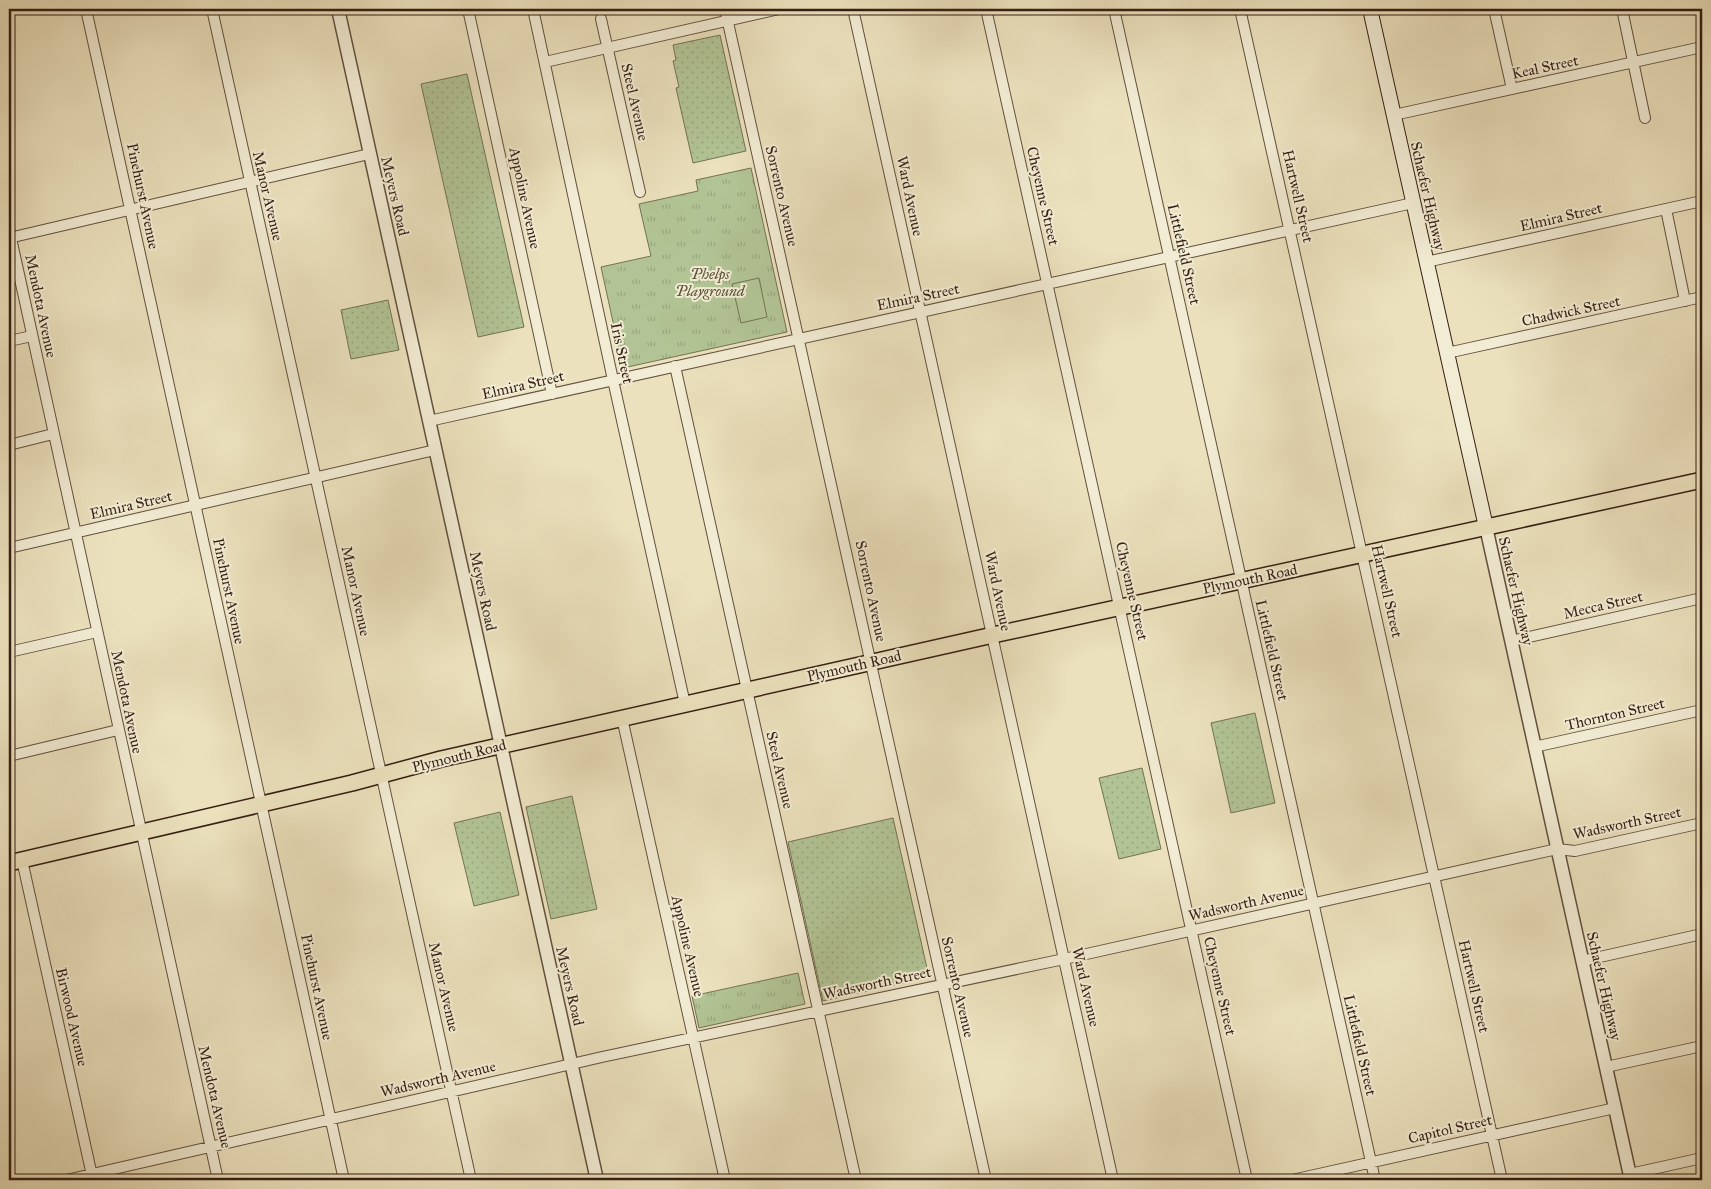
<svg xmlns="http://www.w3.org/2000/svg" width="1711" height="1189" font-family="'IM FELL Great Primer',serif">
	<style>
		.grass { fill: url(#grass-dots); stroke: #747254 }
		.park { fill: url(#park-tufts); stroke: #747254 }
		.garden { fill: #b2c495; stroke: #747254 }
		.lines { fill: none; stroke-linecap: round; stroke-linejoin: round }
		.minor-casing { stroke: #62503e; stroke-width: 12 }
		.tertiary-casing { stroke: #62503e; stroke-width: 15 }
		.secondary-casing { stroke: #351f13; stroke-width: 16 }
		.primary-casing { stroke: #351f13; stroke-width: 18 }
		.minor { stroke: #f2ecd4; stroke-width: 10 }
		.tertiary { stroke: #f2ecd4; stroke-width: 12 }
		.secondary { stroke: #f2ecd4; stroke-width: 14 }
		.primary { stroke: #ebe1bd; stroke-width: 15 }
		.labels { text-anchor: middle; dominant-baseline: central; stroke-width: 4; stroke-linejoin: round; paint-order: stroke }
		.street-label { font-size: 15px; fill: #351f13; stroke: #f2ecd4 }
		.park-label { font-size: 15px; font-style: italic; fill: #5a513a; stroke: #f2ecd4 }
	</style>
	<defs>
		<pattern id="grass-dots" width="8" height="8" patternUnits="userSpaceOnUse" patternTransform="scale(1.25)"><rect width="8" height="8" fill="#b2c495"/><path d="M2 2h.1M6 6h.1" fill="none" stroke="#9aa880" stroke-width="1.8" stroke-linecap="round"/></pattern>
		<pattern id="park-tufts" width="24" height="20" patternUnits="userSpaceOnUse" patternTransform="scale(1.25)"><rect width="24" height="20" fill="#b2c495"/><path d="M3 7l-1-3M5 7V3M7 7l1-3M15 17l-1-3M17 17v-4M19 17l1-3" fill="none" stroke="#9aa880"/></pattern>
	</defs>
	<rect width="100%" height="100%" fill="#ebe1bd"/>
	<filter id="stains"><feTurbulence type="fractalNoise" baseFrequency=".004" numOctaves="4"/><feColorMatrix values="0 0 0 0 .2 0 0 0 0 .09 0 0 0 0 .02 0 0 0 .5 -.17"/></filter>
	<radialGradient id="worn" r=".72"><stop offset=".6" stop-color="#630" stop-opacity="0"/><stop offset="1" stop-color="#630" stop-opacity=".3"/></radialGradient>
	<!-- grass -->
	<path class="grass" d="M 720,35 L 746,151 L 693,163 L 676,88 L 679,87 L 673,61 L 676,60 L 673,45 Z
		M 467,74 L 524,327 L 478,337 L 421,84 Z
		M 388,300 L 399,350 L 351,359 L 341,310 Z
		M 1255,713 L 1275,803 L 1231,813 L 1211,723 Z
		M 1142,768 L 1161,849 L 1119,859 L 1099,778 Z
		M 572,796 L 597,909 L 551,919 L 526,807 Z
		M 500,812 L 519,895 L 474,906 L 454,823 Z
		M 893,818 L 929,977 L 823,1001 L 788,842 Z"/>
	<!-- park -->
	<path class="park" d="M 751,168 L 787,332 L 623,368 L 601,267 L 651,256 L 639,204 L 698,191 L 696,180 Z
		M 798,973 L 805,1004 L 699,1028 L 692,996 Z"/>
	<!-- garden -->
	<path class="garden" d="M 759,278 L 767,317 L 741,323 L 732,284 Z"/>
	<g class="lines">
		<defs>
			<path id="minor" d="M 86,9 L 344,1180
				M 212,9 L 471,1180
				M 468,9 L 552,394
				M 533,9 L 613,380 L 685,704
				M 725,9 L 986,1180
				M 853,9 L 1113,1180
				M 986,9 L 1247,1180
				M 1114,9 L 1375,1180
				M 1240,9 L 1502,1180
				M 1494,9 L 1512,89
				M 1622,9 L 1645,118
				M 601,19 L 640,192
				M 545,62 L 779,9
				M 1394,115 L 1702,47
				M 1666,209 L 1685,301
				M 9,229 L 218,1180
				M 9,238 L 369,154
				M 1426,262 L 1702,201
				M 9,341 L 32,336
				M 1447,353 L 1702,297
				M 675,366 L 856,1180
				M 429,421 L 1413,203
				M 9,445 L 53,434
				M 9,548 L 435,450
				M 1511,641 L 1702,598
				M 9,652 L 97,632
				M 622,718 L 725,1180
				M 1534,747 L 1702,710
				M 9,756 L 118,730
				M 22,860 L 93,1180
				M 1582,961 L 1702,934
				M 1606,1067 L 1702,1046
				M 1630,1174 L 1702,1158
				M 66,1180 L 602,1057 L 1064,959 L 1557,849 L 1575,851 L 1702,823
				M 1292,1180 L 1615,1108"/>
			<path id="tertiary" d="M 338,9 L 597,1180
				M 1486,527 L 1631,1180"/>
			<path id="secondary" d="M 1370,9 L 1486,527"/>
			<path id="primary" d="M 9,863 L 352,783 L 441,759 L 993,635 L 1702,480"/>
		</defs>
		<!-- minor casing -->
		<use href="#minor" class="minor-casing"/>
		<!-- tertiary casing -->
		<use href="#tertiary" class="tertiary-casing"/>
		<!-- secondary casing -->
		<use href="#secondary" class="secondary-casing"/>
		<!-- primary casing -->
		<use href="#primary" class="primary-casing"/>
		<!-- minor -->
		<use href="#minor" class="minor"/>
		<!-- tertiary -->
		<use href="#tertiary" class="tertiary"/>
		<!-- secondary -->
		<use href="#secondary" class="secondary"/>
		<!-- primary -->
		<use href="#primary" class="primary"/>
	</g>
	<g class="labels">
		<!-- street labels -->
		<g class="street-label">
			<text transform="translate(1545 67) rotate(-12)">Keal Street</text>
			<text transform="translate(635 102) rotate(77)">Steel Avenue</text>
			<text transform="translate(143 196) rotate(78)">Pinehurst Avenue</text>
			<text transform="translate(268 196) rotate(77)">Manor Avenue</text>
			<text transform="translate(395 196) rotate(77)">Meyers Road</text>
			<text transform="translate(782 196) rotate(77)">Sorrento Avenue</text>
			<text transform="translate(910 196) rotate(78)">Ward Avenue</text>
			<text transform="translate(1043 196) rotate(77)">Cheyenne Street</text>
			<text transform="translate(1298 196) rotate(77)">Hartwell Street</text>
			<text transform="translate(1428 196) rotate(77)">Schaefer Highway</text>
			<text transform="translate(525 198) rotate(78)">Appoline Avenue</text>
			<text transform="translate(1561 217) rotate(-13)">Elmira Street</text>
			<text transform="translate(1184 254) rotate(77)">Littlefield Street</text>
			<text transform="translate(918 297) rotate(-12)">Elmira Street</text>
			<text transform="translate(41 306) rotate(78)">Mendota Avenue</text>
			<text transform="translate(1571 311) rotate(-12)">Chadwick Street</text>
			<text transform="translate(622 353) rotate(78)">Iris Street</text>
			<text transform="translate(523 385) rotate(-13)">Elmira Street</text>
			<text transform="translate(131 505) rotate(-13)">Elmira Street</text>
			<text transform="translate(1250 579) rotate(-12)">Plymouth Road</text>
			<text transform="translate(229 591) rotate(78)">Pinehurst Avenue</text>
			<text transform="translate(356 591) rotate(78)">Manor Avenue</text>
			<text transform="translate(483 591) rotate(78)">Meyers Road</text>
			<text transform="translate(871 591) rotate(78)">Sorrento Avenue</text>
			<text transform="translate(998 591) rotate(78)">Ward Avenue</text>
			<text transform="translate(1132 591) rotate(77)">Cheyenne Street</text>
			<text transform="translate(1387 591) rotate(77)">Hartwell Street</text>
			<text transform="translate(1516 591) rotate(77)">Schaefer Highway</text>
			<text transform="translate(1603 605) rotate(-13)">Mecca Street</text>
			<text transform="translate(1272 650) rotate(77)">Littlefield Street</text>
			<text transform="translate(854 666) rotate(-13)">Plymouth Road</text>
			<text transform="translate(127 702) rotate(78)">Mendota Avenue</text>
			<text transform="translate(1615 714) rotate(-13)">Thornton Street</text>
			<text transform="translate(459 756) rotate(-14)">Plymouth Road</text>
			<text transform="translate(780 770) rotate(77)">Steel Avenue</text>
			<text transform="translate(1627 823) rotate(-12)">Wadsworth Street</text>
			<text transform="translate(1246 903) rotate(-13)">Wadsworth Avenue</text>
			<text transform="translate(688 946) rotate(77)">Appoline Avenue</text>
			<text transform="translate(877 983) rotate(-12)">Wadsworth Street</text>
			<text transform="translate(570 986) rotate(77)">Meyers Road</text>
			<text transform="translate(1220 986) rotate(77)">Cheyenne Street</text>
			<text transform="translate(1474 986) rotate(77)">Hartwell Street</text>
			<text transform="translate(1604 986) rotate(77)">Schaefer Highway</text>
			<text transform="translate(317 987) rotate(78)">Pinehurst Avenue</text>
			<text transform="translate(444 987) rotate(77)">Manor Avenue</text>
			<text transform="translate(958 987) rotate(77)">Sorrento Avenue</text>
			<text transform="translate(1086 987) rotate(77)">Ward Avenue</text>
			<text transform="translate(72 1017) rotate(77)">Birwood Avenue</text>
			<text transform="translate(1360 1045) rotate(77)">Littlefield Street</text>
			<text transform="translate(438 1079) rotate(-13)">Wadsworth Avenue</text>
			<text transform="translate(215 1097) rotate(77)">Mendota Avenue</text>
			<text transform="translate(1450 1129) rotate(-13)">Capitol Street</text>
		</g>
		<!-- park labels -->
		<g class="park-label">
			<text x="710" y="274">Phelps<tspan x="710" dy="17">Playground</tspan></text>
		</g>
	</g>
	<!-- margin -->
	<rect width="1711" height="1189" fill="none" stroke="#ebe1bd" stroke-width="30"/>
	<rect x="10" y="10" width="1691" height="1169" fill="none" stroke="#351f13" stroke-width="2.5"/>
	<rect x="15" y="15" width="1681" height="1159" fill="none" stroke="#351f13"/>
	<rect width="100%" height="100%" filter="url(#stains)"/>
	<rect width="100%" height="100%" fill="url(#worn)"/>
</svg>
